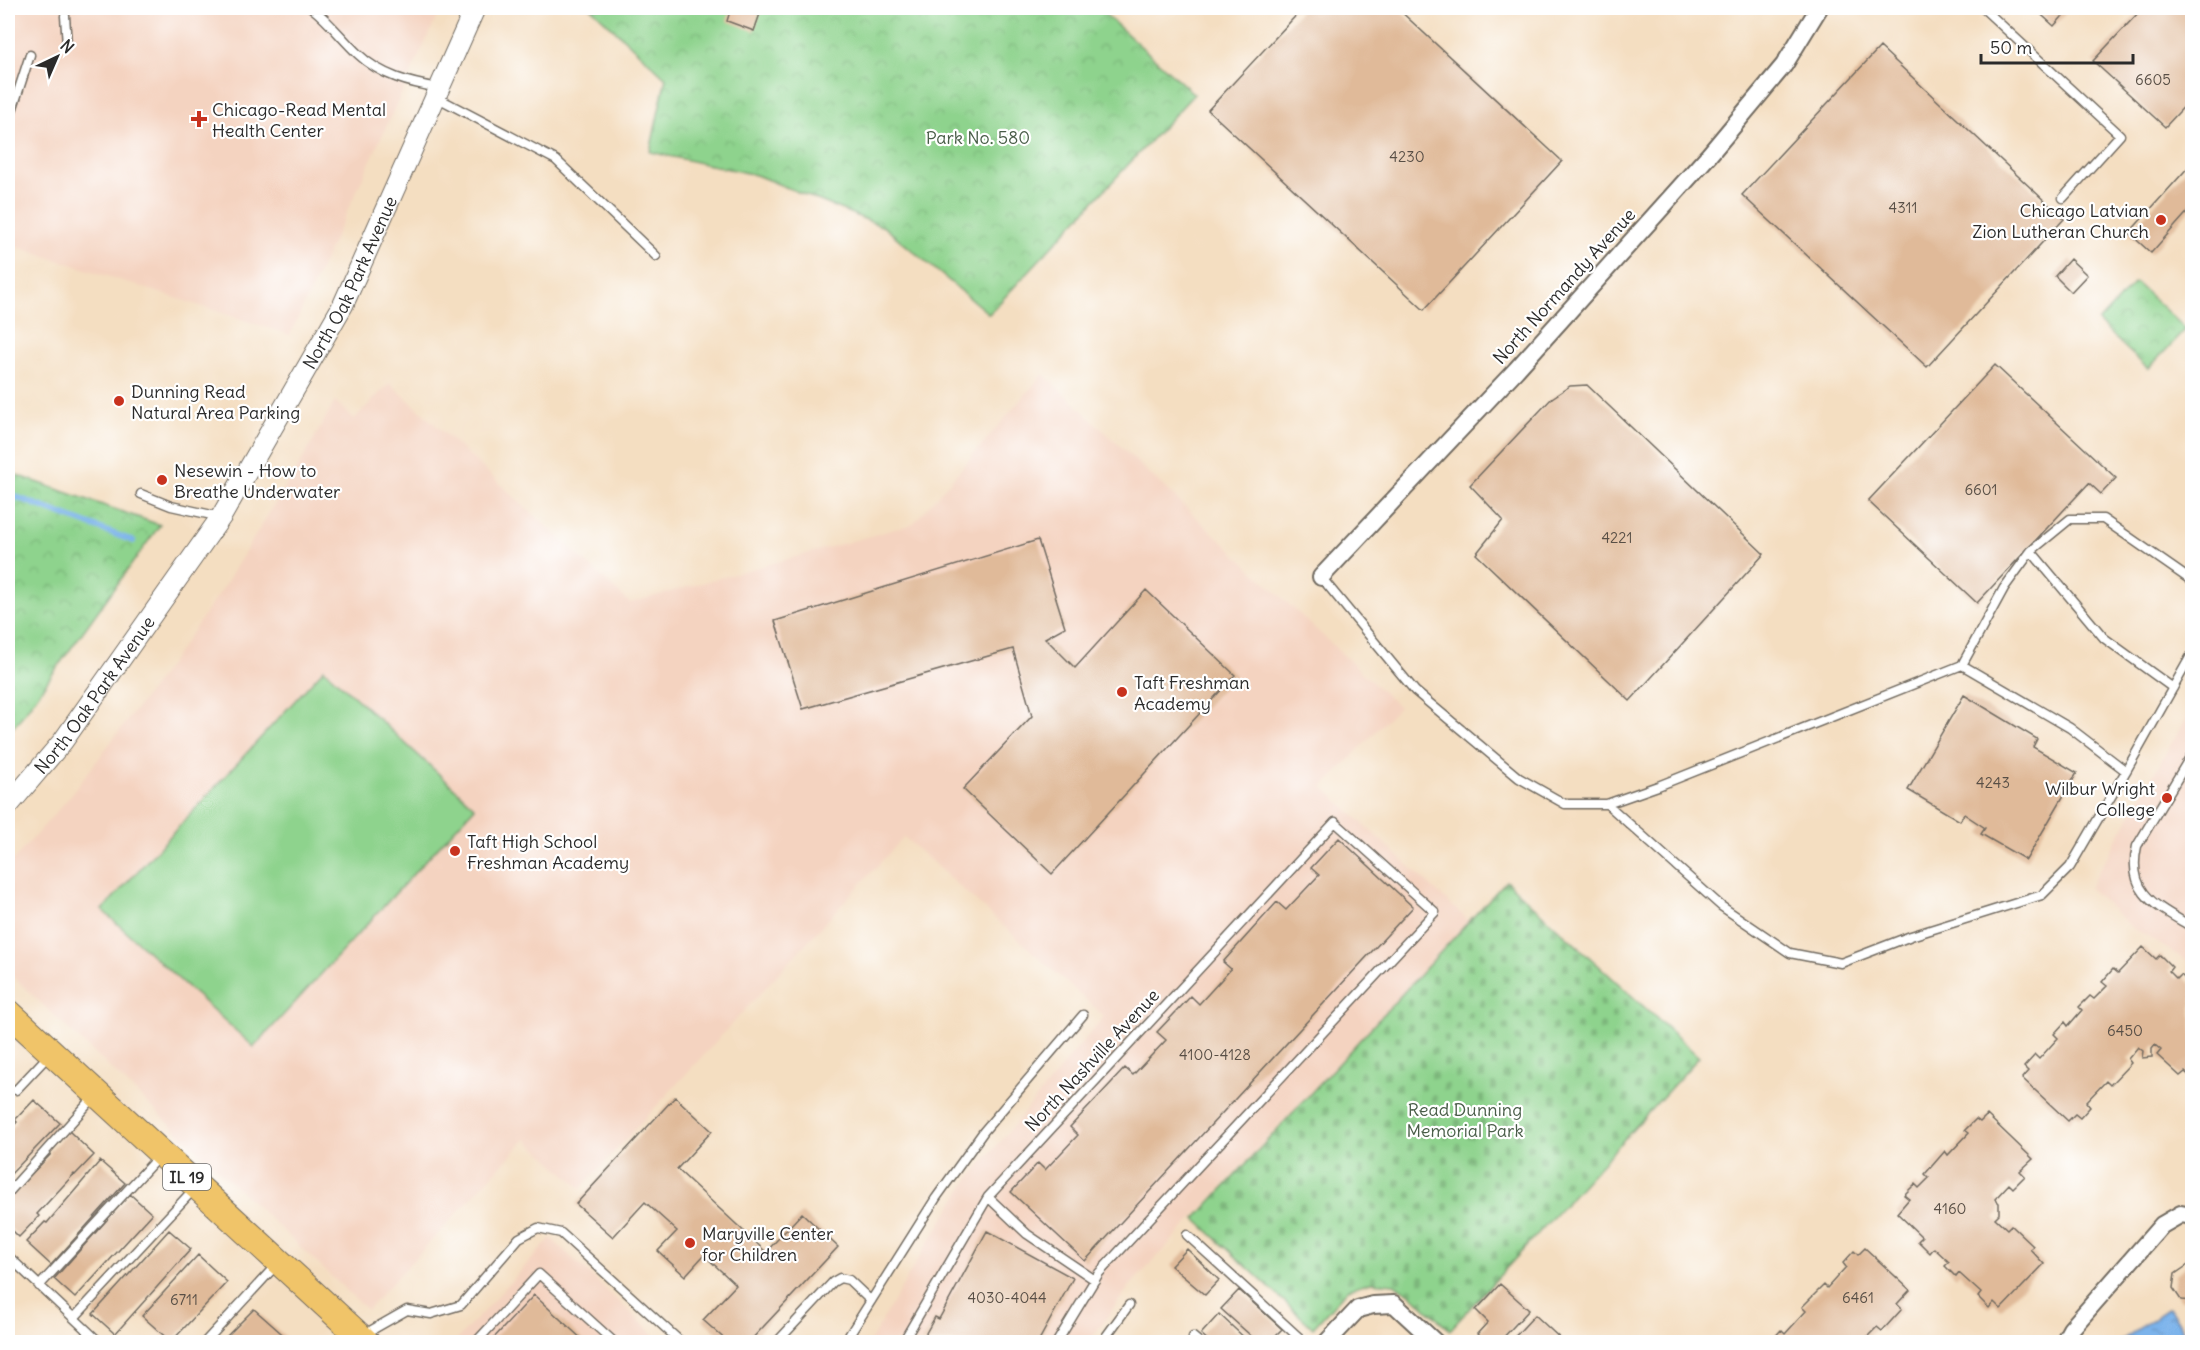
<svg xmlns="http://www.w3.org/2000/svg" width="2200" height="1350" font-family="Delius,sans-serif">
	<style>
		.built { fill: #f4d3c0 }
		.grass { fill: #8ed38d; stroke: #5c7f5c; stroke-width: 1.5 }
		.cemetery { fill: url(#cemetery-stones); stroke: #5c7f5c; stroke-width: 1.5 }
		.park { fill: url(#park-crowns); stroke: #5c7f5c; stroke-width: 1.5 }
		.water { fill: url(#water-ripples); stroke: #546f8b; stroke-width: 1.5 }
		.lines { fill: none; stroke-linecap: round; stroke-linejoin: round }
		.stream { stroke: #7cb3eb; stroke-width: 6 }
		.building { fill: #e0ba99 }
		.service-casing { stroke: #716a60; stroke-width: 11 }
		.minor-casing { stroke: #716a60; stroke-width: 20 }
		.tertiary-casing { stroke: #716a60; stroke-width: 22 }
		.primary-casing { stroke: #716a60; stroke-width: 28 }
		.service { stroke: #fff; stroke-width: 8 }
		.minor { stroke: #fff; stroke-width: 16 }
		.tertiary { stroke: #fff; stroke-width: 20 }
		.primary { stroke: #f0c469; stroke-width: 26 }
		.poi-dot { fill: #c8321e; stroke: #fff; stroke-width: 2 }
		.labels { text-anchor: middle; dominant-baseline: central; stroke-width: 4.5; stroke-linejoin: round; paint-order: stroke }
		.number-label { font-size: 15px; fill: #584f46 }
		.shield { fill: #fff; stroke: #6b6b6b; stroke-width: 1.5 }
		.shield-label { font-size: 16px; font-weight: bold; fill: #2b2b2b }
		.poi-label { font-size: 18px; fill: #2b2b2b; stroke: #fff; text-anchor: start }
		.park-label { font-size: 18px; fill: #495d48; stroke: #fff }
		.street-label { font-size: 18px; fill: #2b2b2b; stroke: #fff }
	</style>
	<defs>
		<pattern id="cemetery-stones" width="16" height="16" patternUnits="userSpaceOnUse" patternTransform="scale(1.5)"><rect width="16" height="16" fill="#8ed38d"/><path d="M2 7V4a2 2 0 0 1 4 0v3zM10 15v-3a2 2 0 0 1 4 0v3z" fill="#7bb57a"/></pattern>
		<pattern id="park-crowns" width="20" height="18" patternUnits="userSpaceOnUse" patternTransform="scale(1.5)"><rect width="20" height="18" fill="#8ed38d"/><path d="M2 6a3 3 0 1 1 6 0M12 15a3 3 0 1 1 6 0" fill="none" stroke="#7bb57a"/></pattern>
		<pattern id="water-ripples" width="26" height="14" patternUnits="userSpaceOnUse" patternTransform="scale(1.5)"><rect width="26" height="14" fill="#7cb3eb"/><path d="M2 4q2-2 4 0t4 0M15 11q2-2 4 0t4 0" fill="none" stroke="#6692bf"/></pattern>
	</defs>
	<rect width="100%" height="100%" fill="#fff"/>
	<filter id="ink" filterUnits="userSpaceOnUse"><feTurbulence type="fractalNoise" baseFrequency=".0167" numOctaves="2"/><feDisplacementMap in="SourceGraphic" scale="12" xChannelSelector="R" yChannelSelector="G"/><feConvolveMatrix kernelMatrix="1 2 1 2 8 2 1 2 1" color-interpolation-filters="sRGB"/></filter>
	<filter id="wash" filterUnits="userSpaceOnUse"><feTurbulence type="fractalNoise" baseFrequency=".008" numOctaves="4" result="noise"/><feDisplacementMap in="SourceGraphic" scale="24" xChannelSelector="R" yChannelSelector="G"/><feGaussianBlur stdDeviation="1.35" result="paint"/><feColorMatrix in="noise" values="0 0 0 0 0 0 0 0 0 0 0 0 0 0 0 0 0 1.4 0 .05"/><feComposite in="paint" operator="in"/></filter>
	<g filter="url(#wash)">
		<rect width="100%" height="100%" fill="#f4dec1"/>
		<!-- built -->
		<path class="built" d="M 8,8 L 441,8 L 290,335 L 8,244 Z
			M 1043,374 L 1399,707 L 1323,787 L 1469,921 L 1129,1287 L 1089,1342 L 870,1342 L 912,1269 L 965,1184 L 1104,1016 L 904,837 L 581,1188 L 526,1139 L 367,1310 L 8,972 L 8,866 L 67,800 L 164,672 L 221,591 L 305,455 L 335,401 L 354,419 L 390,383 L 630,603 L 913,524 Z
			M 2192,707 L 2192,964 L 2131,927 L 2089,888 Z
			M 551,1238 L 662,1342 L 455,1342 Z"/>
		<!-- grass -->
		<path class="grass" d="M 324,669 L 475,807 L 254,1047 L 102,910 Z"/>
		<!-- cemetery -->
		<path class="cemetery" d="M 1506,881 L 1699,1057 L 1450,1330 L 1408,1292 L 1394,1284 L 1371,1282 L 1348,1289 L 1313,1328 L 1195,1219 Z"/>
		<!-- park -->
		<path class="park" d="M 591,8 L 1098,8 L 1194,94 L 989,314 L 884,227 L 756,175 L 650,152 L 666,78 Z
			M 2135,282 L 2186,329 L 2148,369 L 2098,322 Z
			M 8,472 L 160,525 L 20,719 L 8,733 Z"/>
		<!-- water -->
		<path class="water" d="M 2169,1308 L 2184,1331 L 2165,1342 L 2119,1342 Z"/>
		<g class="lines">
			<!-- stream -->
			<path class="stream" d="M 8,494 L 133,541"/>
		</g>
		<g id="blocks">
			<!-- building -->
			<path class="building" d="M 731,8 L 762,8 L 754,31 L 727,21 Z
				M 1303,8 L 1397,8 L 1562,161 L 1424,310 L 1208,110 Z
				M 2034,8 L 2070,8 L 2054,26 Z
				M 2136,8 L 2192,8 L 2192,98 L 2165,127 L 2093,61 L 2140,11 Z
				M 1880,47 L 2064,219 L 1927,367 L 1742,195 Z
				M 2192,163 L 2192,207 L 2151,253 L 2129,233 Z
				M 2070,259 L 2087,275 L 2071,292 L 2055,276 Z
				M 1995,365 L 2116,478 L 2101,494 L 2089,483 L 1977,603 L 1868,501 Z
				M 1587,385 L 1764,554 L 1630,701 L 1476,554 L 1503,520 L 1470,485 L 1552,398 L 1570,386 Z
				M 1038,540 L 1065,627 L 1045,638 L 1075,668 L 1146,590 L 1235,675 L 1052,874 L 963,789 L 1032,716 L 1013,649 L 803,709 L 775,621 Z
				M 1964,695 L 2037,739 L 2033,747 L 2077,773 L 2026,860 L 1981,834 L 1985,828 L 1964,814 L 1960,821 L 1908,790 Z
				M 1339,838 L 1413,907 L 1085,1261 L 1011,1192 L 1038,1163 L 1045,1170 L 1078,1135 L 1070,1127 L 1125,1068 L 1133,1075 L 1166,1040 L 1157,1032 L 1191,996 L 1199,1004 L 1231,969 L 1223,962 L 1277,902 L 1286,910 L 1319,875 L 1311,868 Z
				M 2143,947 L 2156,959 L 2160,955 L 2172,967 L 2169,971 L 2177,979 L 2181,975 L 2192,985 L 2192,1078 L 2185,1072 L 2180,1076 L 2157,1055 L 2161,1050 L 2155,1045 L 2152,1049 L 2152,1057 L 2142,1058 L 2143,1051 L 2138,1047 L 2128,1059 L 2131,1063 L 2110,1085 L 2106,1081 L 2086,1102 L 2090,1107 L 2080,1118 L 2075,1114 L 2068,1121 L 2022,1078 L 2028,1071 L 2024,1067 L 2035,1055 L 2039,1059 L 2058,1038 L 2054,1034 L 2065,1022 L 2068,1026 L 2082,1010 L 2079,1007 L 2090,996 L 2094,999 L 2107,986 L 2102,982 L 2113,969 L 2118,973 Z
				M 675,1097 L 712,1131 L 677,1169 L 766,1252 L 802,1213 L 838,1247 L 749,1342 L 728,1342 L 703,1320 L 736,1285 L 704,1255 L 685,1276 L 658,1251 L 677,1231 L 645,1202 L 613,1237 L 576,1204 Z
				M 34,1100 L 60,1123 L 8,1177 L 8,1132 L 17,1122 L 15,1120 Z
				M 1987,1115 L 2033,1159 L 2020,1171 L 2025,1176 L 2013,1188 L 2009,1184 L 1995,1199 L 1999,1203 L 1999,1214 L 1995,1218 L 2007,1229 L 2011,1225 L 2033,1246 L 2030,1249 L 2044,1264 L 2001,1309 L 1994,1302 L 1989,1308 L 1978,1297 L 1981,1293 L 1959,1273 L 1956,1277 L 1945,1266 L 1949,1262 L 1934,1248 L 1930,1253 L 1918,1241 L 1922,1237 L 1897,1213 L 1909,1199 L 1904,1195 L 1915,1184 L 1919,1188 L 1929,1178 L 1925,1174 L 1945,1151 L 1948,1155 L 1969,1133 L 1965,1130 L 1976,1119 L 1980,1122 Z
				M 69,1131 L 94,1155 L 75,1175 L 74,1174 L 37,1214 L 39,1216 L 19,1237 L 8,1226 L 8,1198 L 51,1154 L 49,1152 Z
				M 100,1161 L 125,1183 L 51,1265 L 26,1242 L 45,1222 L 47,1223 Z
				M 130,1194 L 152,1214 L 75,1298 L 54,1279 Z
				M 169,1230 L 191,1249 L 115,1334 L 93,1314 Z
				M 987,1231 L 1073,1278 L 1038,1342 L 921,1342 L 935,1317 L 939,1319 Z
				M 1865,1248 L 1910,1290 L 1897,1304 L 1902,1309 L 1882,1331 L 1877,1327 L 1862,1342 L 1770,1342 L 1781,1330 L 1785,1334 L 1806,1311 L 1802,1307 L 1824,1285 L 1827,1288 L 1846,1267 L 1843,1263 L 1854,1251 L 1858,1255 Z
				M 1187,1249 L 1219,1280 L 1205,1295 L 1171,1266 Z
				M 198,1255 L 227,1282 L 171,1342 L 142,1316 Z
				M 2188,1265 L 2192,1267 L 2192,1301 L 2181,1300 L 2173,1288 L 2175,1274 Z
				M 1500,1284 L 1529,1310 L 1499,1342 L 1486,1342 L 1477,1334 L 1488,1322 L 1476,1310 Z
				M 1239,1290 L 1282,1329 L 1269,1342 L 1258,1342 L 1221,1309 Z
				M 534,1295 L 585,1342 L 490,1342 Z
				M 254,1309 L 289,1340 L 287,1342 L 221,1342 Z
				M 1219,1314 L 1249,1342 L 1210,1342 L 1201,1334 Z
				M 1535,1315 L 1564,1342 L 1510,1342 Z"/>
		</g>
	</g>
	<g filter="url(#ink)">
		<use href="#blocks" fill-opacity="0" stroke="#716a60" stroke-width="1.5"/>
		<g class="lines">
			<defs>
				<path id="service" d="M 312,8 C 329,21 342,39 358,54 C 381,76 410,83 439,88
					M 1983,8 L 2120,135 L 2063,198
					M 65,16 L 67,45
					M 436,97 L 556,160 L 656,256
					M 8,123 L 30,55
					M 141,494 L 171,506 L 221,517
					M 2031,551 L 2104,638 L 2173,688
					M 1321,577 L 1415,691 L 1519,778 L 1565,804 L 1607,804 L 1658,786 L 1962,665 L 2070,728 L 2126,771 L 2192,654
					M 1962,665 L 2004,588 L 2031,551 L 2070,519 L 2103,519 L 2192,581
					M 2192,754 L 2137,846 C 2126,894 2157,906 2192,927
					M 1607,804 L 1721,906 L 1790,953 L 1841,963 L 1911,936 L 2042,895 L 2070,867 L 2126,771
					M 16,1090 L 49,1055
					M 8,1193 L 94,1097
					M 988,1197 L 1027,1234 L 1095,1280
					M 1187,1235 L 1304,1342
					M 8,1256 L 96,1339
					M 39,1286 L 159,1156
					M 74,1318 L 194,1189
					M 363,1335 L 407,1310 L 431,1314 L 461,1305 L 519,1238 L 538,1228 L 561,1233 L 681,1342
					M 1193,1337 L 1199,1342
					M 205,1342 L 278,1263
					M 476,1342 L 539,1274 L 614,1342
					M 777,1342 L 833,1282 L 840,1278 L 849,1280 L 871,1301
					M 845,1342 L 936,1198 L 984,1131 L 1083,1015
					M 903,1342 L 988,1197 L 1335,822 L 1435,912 L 1099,1273 L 1057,1342
					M 1102,1342 L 1129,1305"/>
				<path id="minor" d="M 1321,577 L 1516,370 L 1709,155 L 1784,65 L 1819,8
					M 1327,1342 L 1358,1309 L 1373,1305 L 1394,1304 L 1435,1342
					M 2064,1342 L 2071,1329 L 2162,1225 L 2181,1214 L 2192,1216"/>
				<g id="tertiary">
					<path id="s1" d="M 8,806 L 63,741 L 221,517 L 343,305 L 475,8"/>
				</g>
				<path id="primary" d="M 8,1012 L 366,1342"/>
			</defs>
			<!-- service casing -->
			<use href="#service" class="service-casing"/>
			<!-- minor casing -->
			<use href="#minor" class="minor-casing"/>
			<!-- tertiary casing -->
			<use href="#tertiary" class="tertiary-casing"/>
			<!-- primary casing -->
			<use href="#primary" class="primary-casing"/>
			<!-- service -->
			<use href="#service" class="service"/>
			<!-- minor -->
			<use href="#minor" class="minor"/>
			<!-- tertiary -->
			<use href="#tertiary" class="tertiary"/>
			<!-- primary -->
			<use href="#primary" class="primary"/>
		</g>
	</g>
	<!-- markers -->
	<g class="poi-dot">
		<path d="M196 110h6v6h6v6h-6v6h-6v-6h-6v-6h6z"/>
		<circle cx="2161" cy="220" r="6"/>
		<circle cx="119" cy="401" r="6"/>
		<circle cx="162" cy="480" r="6"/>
		<circle cx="1122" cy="692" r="6"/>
		<circle cx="2167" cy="798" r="6"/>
		<circle cx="455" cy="851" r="6"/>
		<circle cx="690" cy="1243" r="6"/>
	</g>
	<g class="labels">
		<!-- number labels -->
		<g class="number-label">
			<text x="2153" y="79">6605</text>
			<text x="1407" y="156">4230</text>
			<text x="1903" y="207">4311</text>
			<text x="1981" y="489">6601</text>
			<text x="1617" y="537">4221</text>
			<text x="1993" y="782">4243</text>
			<text x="2125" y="1030">6450</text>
			<text x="1215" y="1054">4100-4128</text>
			<text x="1950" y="1208">4160</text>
			<text x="1007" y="1297">4030-4044</text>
			<text x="1858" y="1297">6461</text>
			<text x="184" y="1299">6711</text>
		</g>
		<!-- shield labels -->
		<rect class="shield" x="163" y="1164" width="48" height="26" rx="4.5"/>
		<g class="shield-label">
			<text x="187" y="1177">IL 19</text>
		</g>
		<!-- poi labels -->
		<g class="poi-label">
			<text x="212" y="109">Chicago-Read Mental<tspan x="212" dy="21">Health Center</tspan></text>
			<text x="2149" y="210" text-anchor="end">Chicago Latvian<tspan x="2149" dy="21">Zion Lutheran Church</tspan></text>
			<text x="131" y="391">Dunning Read<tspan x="131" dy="21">Natural Area Parking</tspan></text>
			<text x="174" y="470">Nesewin - How to<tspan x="174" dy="21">Breathe Underwater</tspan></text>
			<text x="1134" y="682">Taft Freshman<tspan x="1134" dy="21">Academy</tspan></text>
			<text x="2155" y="788" text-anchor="end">Wilbur Wright<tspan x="2155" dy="21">College</tspan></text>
			<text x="467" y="841">Taft High School<tspan x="467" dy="21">Freshman Academy</tspan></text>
			<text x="702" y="1233">Maryville Center<tspan x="702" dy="21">for Children</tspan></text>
		</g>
		<!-- park labels -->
		<g class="park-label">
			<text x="978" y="137">Park No. 580</text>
			<text x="1465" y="1109">Read Dunning<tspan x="1465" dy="21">Memorial Park</tspan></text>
		</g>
		<!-- street labels -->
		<g class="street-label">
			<text stroke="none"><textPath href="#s1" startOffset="627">North Oak Park Avenue</textPath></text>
			<text transform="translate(1564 286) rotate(-48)">North Normandy Avenue</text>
			<text stroke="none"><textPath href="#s1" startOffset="141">North Oak Park Avenue</textPath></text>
			<text transform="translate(1092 1060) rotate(-47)">North Nashville Avenue</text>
		</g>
	</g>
	<!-- margin -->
	<rect width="2200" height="1350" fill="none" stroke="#fff" stroke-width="30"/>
	<!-- north arrow -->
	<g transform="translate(57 57) rotate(44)" stroke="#ffffff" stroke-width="4.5" paint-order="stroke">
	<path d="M0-4.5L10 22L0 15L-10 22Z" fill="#2b2b2b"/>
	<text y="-9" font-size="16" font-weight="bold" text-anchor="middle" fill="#2b2b2b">N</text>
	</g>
	<!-- scale -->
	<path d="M1981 54v9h152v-9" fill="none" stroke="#2b2b2b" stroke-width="3"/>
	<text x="1990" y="54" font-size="18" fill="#2b2b2b" stroke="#ffffff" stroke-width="4.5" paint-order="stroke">50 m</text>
</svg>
